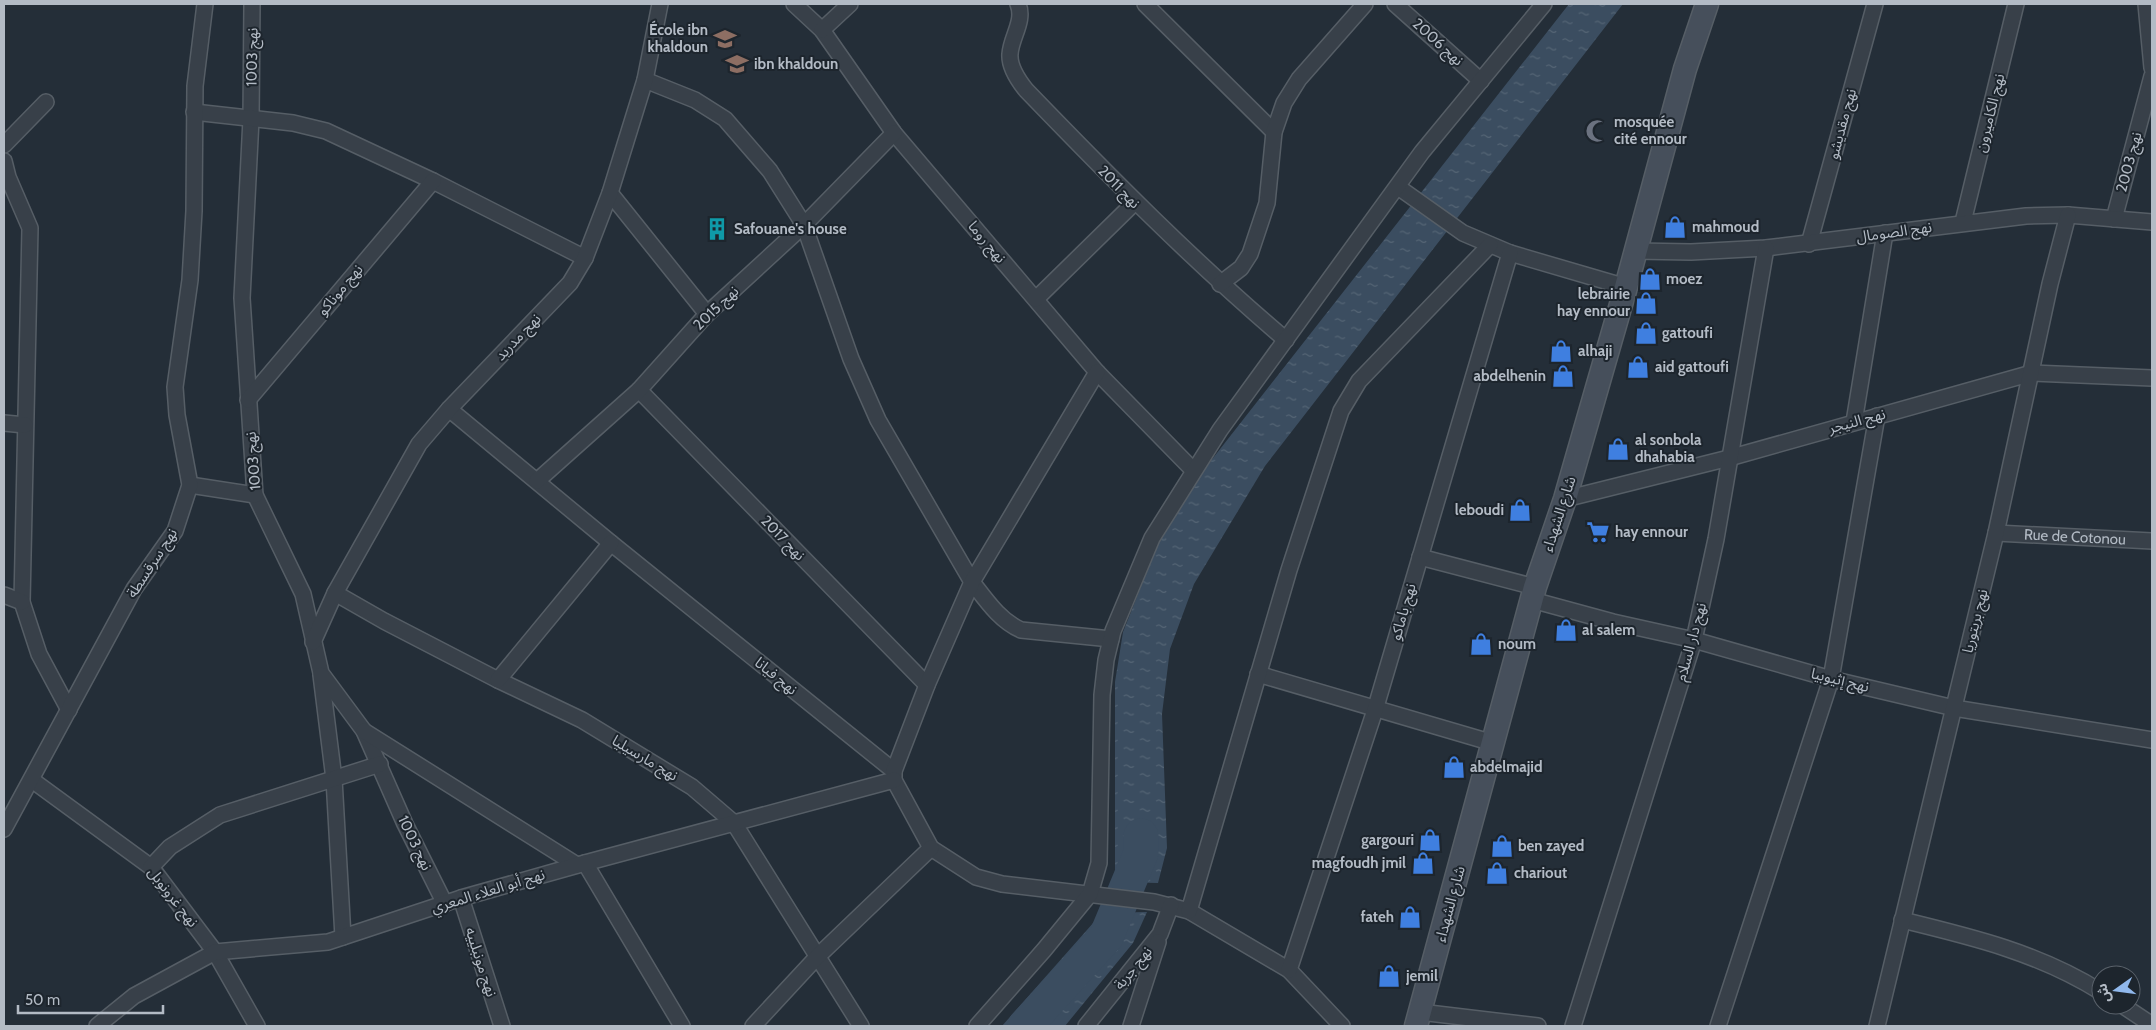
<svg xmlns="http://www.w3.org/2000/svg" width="2156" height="1030" font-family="Cabin,'Noto Sans Arabic',sans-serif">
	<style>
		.water { fill: url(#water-ripples) }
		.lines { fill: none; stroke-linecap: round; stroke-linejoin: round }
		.river { stroke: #3b4d60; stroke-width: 35 }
		.minor-casing { stroke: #565e66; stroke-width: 18 }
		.secondary-casing { stroke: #565e66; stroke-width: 25 }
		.minor { stroke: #384049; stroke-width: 15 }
		.secondary { stroke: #464f5b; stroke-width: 22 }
		.labels { text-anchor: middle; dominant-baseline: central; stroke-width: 4; stroke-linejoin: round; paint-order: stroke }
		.poi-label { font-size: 15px; font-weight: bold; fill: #b3bbc5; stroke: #1d252d; text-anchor: start }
		.street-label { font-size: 15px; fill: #b3bbc5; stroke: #1d252d }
	</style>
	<defs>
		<pattern id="water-ripples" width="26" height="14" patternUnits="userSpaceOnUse" patternTransform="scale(1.25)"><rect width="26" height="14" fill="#3b4d60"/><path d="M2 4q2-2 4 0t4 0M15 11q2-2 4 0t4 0" fill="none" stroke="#556575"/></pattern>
	</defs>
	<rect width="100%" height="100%" fill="#242e38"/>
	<!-- water -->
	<path class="water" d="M 1569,4 L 1623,4 L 1265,466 L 1194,584 L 1170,649 L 1162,714 L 1167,848 L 1158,883 L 1115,882 L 1115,682 L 1123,632 L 1157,546 L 1206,467 Z
		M 1147,912 L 1133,943 L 1065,1026 L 1002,1026 L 1102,913 Z"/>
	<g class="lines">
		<!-- river -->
		<path class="river" d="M 1025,1026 L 1106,937 L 1141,853 L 1141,836"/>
		<defs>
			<g id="minor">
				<path d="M 252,4 L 251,119 L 242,298 L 255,495 L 303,594 L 321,673 L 364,731 L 405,824 L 445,904"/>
				<path d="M 794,4 L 822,30 L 894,133 L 1097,372 L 1193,470"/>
				<path d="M 1018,4 C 1025,21 1011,37 1010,54 C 1009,67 1018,80 1026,90 C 1110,177 1194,262 1286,340"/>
				<path d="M 1145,4 L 1274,132"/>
				<path d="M 1395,4 L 1481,81"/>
				<path d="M 2146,4 L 2152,68"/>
				<path d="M 822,30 L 850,4"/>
				<path d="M 645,80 L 695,100 L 725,119 L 770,171 L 804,225 L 851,359 L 878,420 L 972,582 C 986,600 1000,621 1021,630 L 1111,639"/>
				<path d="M 194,112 L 293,123 L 326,131 L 433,181 L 585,258"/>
				<path d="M 4,145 L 46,102"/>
				<path d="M 4,161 L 8,177 L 30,228 L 22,602 L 39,654 L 69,710"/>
				<path d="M 1398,187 L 1463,233 L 1510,253 L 1626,287"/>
				<path d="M 610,193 L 707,314"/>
				<path d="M 2114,219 L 2152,76"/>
				<path d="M 1963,222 L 2016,4"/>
				<path d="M 1809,244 L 1875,4"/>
				<path d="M 1636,251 L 1691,252 L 1766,248 L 2026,216 L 2068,215 L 2152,222"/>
				<path d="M 1220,284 L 1241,268 L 1250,254 L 1267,203 L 1274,132 L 1284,103 L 1299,79 L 1365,4"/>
				<path d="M 1036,299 L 1134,203"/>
				<path d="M 639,390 L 927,685"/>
				<path d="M 248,400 L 433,181"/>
				<path d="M 449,409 L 611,543 L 894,771 L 894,780 L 931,848 L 976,877 L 1002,884 L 1154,902 L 1189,911 L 1289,970 L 1342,1026"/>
				<path d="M 1854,422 L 1885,233"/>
				<path d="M 4,423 L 25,425"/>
				<path d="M 537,481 L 639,390 L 707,314 L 804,225 L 894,133"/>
				<path d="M 190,485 L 255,495"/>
				<path d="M 1565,499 L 1729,458 L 2032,373 L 2152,378"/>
				<path id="s1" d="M 1996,533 L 2152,541"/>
				<path d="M 1420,557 L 1535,587"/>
				<path d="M 335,593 L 384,621 L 498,680 L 582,720 L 692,787 L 734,823 L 861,1026"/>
				<path d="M 4,595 L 22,602"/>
				<path d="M 1532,600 L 1613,622 L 1694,640 L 1831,679 L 1954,708 L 2152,740"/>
				<path d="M 313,642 L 335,593 L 419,444 L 449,409 L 570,283 L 585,258 L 610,193 L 645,80 L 660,4"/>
				<path d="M 1258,674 L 1493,743"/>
				<path d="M 321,675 L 334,779 L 343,937"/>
				<path d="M 498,680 L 611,543"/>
				<path d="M 364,731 L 577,865"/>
				<path d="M 894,771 L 927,685 L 972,582 L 1097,372"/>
				<path d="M 32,780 L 151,867 L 215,952 L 257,1026"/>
				<path d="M 4,829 L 134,589 L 175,531 L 190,485 L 177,415 L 175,387 L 190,280 L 194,211 L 195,86 L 205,4"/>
				<path d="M 585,863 L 682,1026"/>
				<path d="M 151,867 L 170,847 L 220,815 L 380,764"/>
				<path d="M 461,898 L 502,1026"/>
				<path d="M 1189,911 L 1289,570 L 1341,411 L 1359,381 L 1490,245"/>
				<path d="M 1902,920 C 1972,937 2039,953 2101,992"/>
				<path d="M 1289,970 L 1375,710 L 1510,253"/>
				<path d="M 2122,1005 L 2152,1025"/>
				<path d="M 1420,1012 L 1538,1026"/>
				<path d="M 97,1026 L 134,996 L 215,952 L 328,942 L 461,898 L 585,863 L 894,780"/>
				<path d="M 753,1026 L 817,957 L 931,848"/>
				<path d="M 977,1026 L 1044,950 L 1090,894 L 1099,863 L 1102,695 L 1106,660 L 1113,631 L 1152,538 L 1220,430 L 1422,152 L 1544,4"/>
				<path d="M 1086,1026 L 1160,934 L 1171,905"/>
				<path d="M 1131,1026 L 1158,942"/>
				<path d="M 1573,1026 L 1694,640 L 1716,539 L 1766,248"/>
				<path d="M 1718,1026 L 1831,679 L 1877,416"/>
				<path d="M 1877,1026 L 1996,533 L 2050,284 L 2068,215"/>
			</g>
			<path id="secondary" d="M 1416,1026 L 1535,587 L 1565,499 L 1626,287 L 1685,69 L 1707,4"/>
		</defs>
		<!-- minor casing -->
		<use href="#minor" class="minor-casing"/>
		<!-- secondary casing -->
		<use href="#secondary" class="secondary-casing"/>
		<!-- minor -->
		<use href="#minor" class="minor"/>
		<!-- secondary -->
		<use href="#secondary" class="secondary"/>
	</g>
	<!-- icons -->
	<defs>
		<symbol id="school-bare" viewBox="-9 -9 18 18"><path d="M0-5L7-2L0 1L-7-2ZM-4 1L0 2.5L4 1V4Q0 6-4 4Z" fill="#8d6e63" stroke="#1d252d" stroke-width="2.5" paint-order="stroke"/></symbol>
		<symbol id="mosque-bare" viewBox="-9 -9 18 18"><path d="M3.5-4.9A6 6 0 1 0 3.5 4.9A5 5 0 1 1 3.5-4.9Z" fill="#6b7280" stroke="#1d252d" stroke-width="2.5" paint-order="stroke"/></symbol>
		<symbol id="shop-bare" viewBox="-9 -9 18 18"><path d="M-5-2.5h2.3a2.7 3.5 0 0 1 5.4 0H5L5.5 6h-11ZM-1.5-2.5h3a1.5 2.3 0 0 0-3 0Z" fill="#3f7fe0" stroke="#1d252d" stroke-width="2.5" paint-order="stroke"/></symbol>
		<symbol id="building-bare" viewBox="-9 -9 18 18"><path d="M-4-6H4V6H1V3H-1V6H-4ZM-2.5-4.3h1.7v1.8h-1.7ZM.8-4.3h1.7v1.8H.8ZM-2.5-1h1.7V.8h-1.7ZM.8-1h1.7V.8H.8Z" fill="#0f9aa8" stroke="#1d252d" stroke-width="2.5" paint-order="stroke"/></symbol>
		<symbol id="supermarket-bare" viewBox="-9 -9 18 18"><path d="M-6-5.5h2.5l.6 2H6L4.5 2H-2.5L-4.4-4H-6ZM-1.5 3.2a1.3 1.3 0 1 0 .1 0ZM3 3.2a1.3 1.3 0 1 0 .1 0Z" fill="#3f7fe0" stroke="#1d252d" stroke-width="2.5" paint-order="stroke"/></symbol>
	</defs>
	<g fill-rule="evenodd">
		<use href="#school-bare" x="709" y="23" width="32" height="32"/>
		<use href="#school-bare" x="721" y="48" width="32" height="32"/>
		<use href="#mosque-bare" x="1581" y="115" width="32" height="32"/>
		<use href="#shop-bare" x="1659" y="211" width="32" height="32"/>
		<use href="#building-bare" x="701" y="213" width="32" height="32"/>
		<use href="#shop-bare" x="1634" y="263" width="32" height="32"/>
		<use href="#shop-bare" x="1630" y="287" width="32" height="32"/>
		<use href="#shop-bare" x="1630" y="317" width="32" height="32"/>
		<use href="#shop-bare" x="1545" y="335" width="32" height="32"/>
		<use href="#shop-bare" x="1622" y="351" width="32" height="32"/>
		<use href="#shop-bare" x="1547" y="360" width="32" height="32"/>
		<use href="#shop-bare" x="1602" y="433" width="32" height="32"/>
		<use href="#shop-bare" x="1504" y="494" width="32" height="32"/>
		<use href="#supermarket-bare" x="1582" y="516" width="32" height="32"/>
		<use href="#shop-bare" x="1550" y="614" width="32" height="32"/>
		<use href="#shop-bare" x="1465" y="628" width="32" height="32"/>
		<use href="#shop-bare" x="1438" y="751" width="32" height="32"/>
		<use href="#shop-bare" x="1414" y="824" width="32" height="32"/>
		<use href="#shop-bare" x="1486" y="830" width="32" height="32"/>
		<use href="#shop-bare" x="1407" y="847" width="32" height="32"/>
		<use href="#shop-bare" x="1481" y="857" width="32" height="32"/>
		<use href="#shop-bare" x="1394" y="901" width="32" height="32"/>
		<use href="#shop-bare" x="1373" y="960" width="32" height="32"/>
	</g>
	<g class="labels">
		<!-- poi labels -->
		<g class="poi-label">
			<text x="708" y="30" text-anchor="end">École ibn<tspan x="708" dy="17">khaldoun</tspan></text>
			<text x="754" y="64">ibn khaldoun</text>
			<text x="1614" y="122">mosquée<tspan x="1614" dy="17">cité ennour</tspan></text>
			<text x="1692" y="227">mahmoud</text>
			<text x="734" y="229">Safouane's house</text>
			<text x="1666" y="279">moez</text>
			<text x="1630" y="294" text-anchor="end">lebrairie<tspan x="1630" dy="17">hay ennour</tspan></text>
			<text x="1662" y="333">gattoufi</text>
			<text x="1578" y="351">alhaji</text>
			<text x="1655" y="367">aid gattoufi</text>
			<text x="1546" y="376" text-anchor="end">abdelhenin</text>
			<text x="1635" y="440">al sonbola<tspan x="1635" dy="17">dhahabia</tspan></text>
			<text x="1504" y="510" text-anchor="end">leboudi</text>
			<text x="1615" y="532">hay ennour</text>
			<text x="1582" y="630">al salem</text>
			<text x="1498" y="644">noum</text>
			<text x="1470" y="767">abdelmajid</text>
			<text x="1414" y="840" text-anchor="end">gargouri</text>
			<text x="1518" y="846">ben zayed</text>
			<text x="1406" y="863" text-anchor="end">magfoudh jmil</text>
			<text x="1514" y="873">chariout</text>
			<text x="1394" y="917" text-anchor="end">fateh</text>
			<text x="1406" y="976">jemil</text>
		</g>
		<!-- street labels -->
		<g class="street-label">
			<text transform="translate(1438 42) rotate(42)">نهج 2006</text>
			<text transform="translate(252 57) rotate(-89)">نهج 1003</text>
			<text transform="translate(1990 113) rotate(-76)">نهج الكاميرون</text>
			<text transform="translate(1842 124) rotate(-75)">نهج مقديشو</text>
			<text transform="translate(2129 162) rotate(-75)">نهج 2003</text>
			<text transform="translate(1119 187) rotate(46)">نهج 2011</text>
			<text transform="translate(1894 232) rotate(-8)">نهج الصومال</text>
			<text transform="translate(987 242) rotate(50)">نهج روما</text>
			<text transform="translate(340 290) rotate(-50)">نهج موناكو</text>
			<text transform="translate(716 308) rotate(-44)">نهج 2015</text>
			<text transform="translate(518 337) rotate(-46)">نهج مدريد</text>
			<text transform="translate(1857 421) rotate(-15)">نهج النيجر</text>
			<text transform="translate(253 461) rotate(-95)">نهج 1003</text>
			<text transform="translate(1559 514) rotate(-72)">شارع الشهداء</text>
			<text stroke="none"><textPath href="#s1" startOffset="79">Rue de Cotonou</textPath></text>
			<text transform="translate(783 538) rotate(46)">نهج 2017</text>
			<text transform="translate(152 563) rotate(-57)">نهج سرقسطة</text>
			<text transform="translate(1403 612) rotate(-74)">نهج باماكو</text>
			<text transform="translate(1975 621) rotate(-76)">نهج بريتوريا</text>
			<text transform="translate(1691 642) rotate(-75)">نهج دار السلام</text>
			<text transform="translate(776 676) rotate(39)">نهج فيانا</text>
			<text transform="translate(1840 680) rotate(14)">نهج إثيوبيا</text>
			<text transform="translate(645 758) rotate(31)">نهج مارسيليا</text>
			<text transform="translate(415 843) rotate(64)">نهج 1003</text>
			<text transform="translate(488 891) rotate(-17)">نهج أبو العلاء المعري</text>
			<text transform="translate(173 897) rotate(52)">نهج غرونوبل</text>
			<text transform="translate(1450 904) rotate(-75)">شارع الشهداء</text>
			<text transform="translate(481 962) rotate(72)">نهج مونبلييه</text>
			<text transform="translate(1133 968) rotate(-51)">نهج جربة</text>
		</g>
	</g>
	<!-- border -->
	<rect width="2156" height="1030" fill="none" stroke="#b3bbc5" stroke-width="10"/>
	<!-- north arrow -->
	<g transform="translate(2116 990) rotate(256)"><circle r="24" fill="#1d252d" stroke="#59616a"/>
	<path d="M0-4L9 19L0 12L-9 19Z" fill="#90b8ec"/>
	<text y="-8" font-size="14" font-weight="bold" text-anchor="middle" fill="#b3bbc5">ش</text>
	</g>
	<!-- scale -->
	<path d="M18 1005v8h145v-8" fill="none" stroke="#b3bbc5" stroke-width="2.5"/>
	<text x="25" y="1005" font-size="15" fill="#b3bbc5" stroke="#1d252d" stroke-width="4" paint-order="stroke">50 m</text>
</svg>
